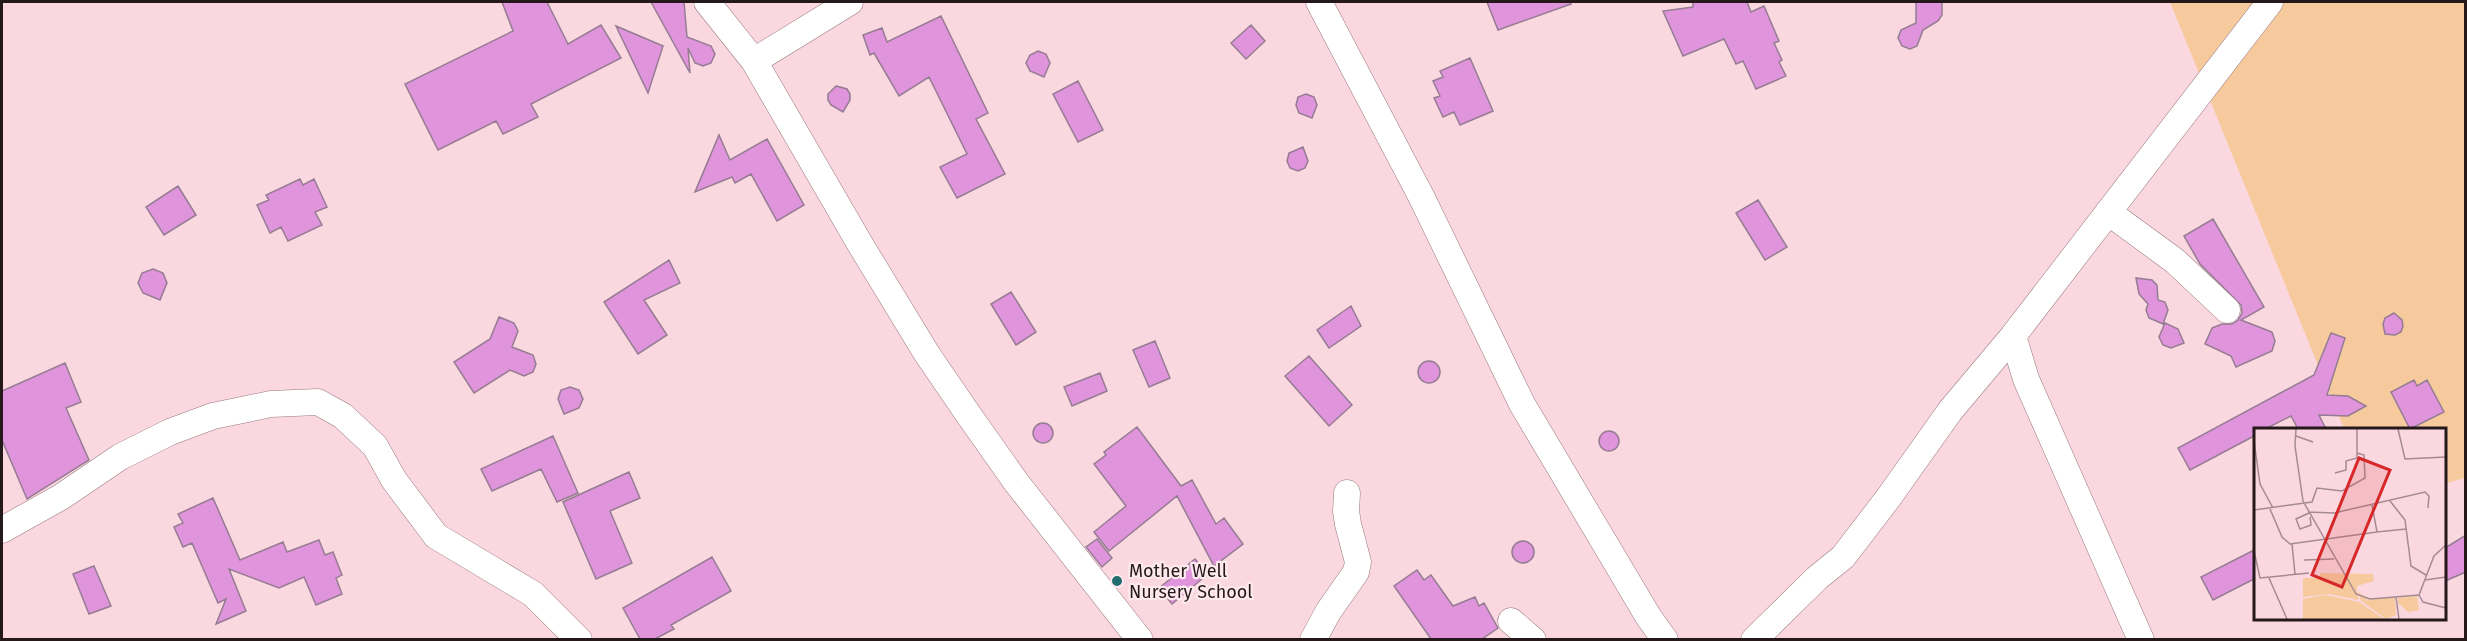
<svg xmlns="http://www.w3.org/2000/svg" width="2467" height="641" font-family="'Fira Sans',sans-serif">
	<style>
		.green { fill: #f7ca9e }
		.building { fill: #df94db; stroke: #947d92; stroke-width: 1.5 }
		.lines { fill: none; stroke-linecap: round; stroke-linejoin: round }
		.minor-casing { stroke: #997981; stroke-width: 27 }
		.minor { stroke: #fff; stroke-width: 26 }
		.poi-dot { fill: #226d6f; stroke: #fee9ee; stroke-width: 2 }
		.labels { text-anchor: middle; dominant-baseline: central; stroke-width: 4.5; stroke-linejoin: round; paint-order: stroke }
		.poi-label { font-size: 18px; fill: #24181b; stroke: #fee9ee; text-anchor: start }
		.inset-road { fill: none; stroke: #a58b91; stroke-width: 1.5 }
		.view { fill: #d62828; fill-opacity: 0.15; stroke: #d62828; stroke-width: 3 }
		.inset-edge { fill: none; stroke: #24181b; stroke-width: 3 }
	</style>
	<rect width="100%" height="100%" fill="#fbd7e0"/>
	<!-- green -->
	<path class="green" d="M 2170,2 L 2465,2 L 2465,485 L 2463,478 L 2445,484 L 2444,430 L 2344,429 Z"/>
	<!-- building -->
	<path class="building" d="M 502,2 L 547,2 L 568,44 L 601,25 L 621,58 L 531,104 L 538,117 L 503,134 L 496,121 L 438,150 L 405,84 L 513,31 Z
		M 651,2 L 684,2 L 687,37 L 711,46 L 715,54 L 711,63 L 703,66 L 695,63 L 688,48 L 690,73 Z
		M 1487,2 L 1570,2 L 1571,4 L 1498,30 Z
		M 1693,2 L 1747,2 L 1751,12 L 1764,6 L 1779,41 L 1774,43 L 1782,60 L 1779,62 L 1786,76 L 1756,89 L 1743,61 L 1736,64 L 1724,39 L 1683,56 L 1663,11 L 1693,7 Z
		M 1916,2 L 1942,2 L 1942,15 L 1938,21 L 1923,30 L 1917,46 L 1910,49 L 1902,46 L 1898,38 L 1901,30 L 1916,23 Z
		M 941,16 L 988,113 L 976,119 L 1005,174 L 957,198 L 940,167 L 967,154 L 929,77 L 899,96 L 874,53 L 870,55 L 863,35 L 882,28 L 887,42 Z
		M 1251,25 L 1265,41 L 1246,59 L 1231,43 Z
		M 616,26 L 663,46 L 648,93 Z
		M 1038,51 L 1046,54 L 1050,63 L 1044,77 L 1030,71 L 1026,63 L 1030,55 Z
		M 1470,58 L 1493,111 L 1460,125 L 1454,112 L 1443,117 L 1434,98 L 1440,96 L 1433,81 L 1443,77 L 1440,71 Z
		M 1078,81 L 1103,130 L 1078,142 L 1053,94 Z
		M 836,86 L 847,89 L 850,94 L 850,100 L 843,112 L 831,105 L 828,100 L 828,94 Z
		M 1306,94 L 1314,97 L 1317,105 L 1312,118 L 1299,113 L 1296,105 L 1298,97 Z
		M 719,135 L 730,160 L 767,139 L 804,205 L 777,221 L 751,174 L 735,183 L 732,177 L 695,192 Z
		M 1303,147 L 1308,161 L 1305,168 L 1298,171 L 1290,168 L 1287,161 L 1289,153 Z
		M 300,179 L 303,185 L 314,179 L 327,207 L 315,212 L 322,225 L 288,241 L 281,227 L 270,233 L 257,205 L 269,200 L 266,195 Z
		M 178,186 L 196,215 L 164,235 L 146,207 Z
		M 1758,200 L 1787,247 L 1765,260 L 1736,213 Z
		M 2213,219 L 2264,307 L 2241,320 L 2272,332 L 2275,341 L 2272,351 L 2236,367 L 2231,356 L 2205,344 L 2212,328 L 2222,324 L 2232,324 L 2238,320 L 2242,313 L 2241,305 L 2200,264 L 2184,236 Z
		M 669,260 L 680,283 L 644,300 L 667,335 L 638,354 L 604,302 Z
		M 153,269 L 163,273 L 167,283 L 160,300 L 143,293 L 138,283 L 142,273 Z
		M 2136,278 L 2152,280 L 2157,285 L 2158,300 L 2165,302 L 2168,310 L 2163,324 L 2149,318 L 2146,310 L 2148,304 L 2139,294 Z
		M 1011,292 L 1036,332 L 1016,345 L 991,304 Z
		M 1351,306 L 1361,326 L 1329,348 L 1317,330 Z
		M 2394,313 L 2402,320 L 2403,326 L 2401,332 L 2395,335 L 2385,334 L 2383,324 L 2385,318 Z
		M 499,317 L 514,323 L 518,331 L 512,347 L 533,355 L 536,364 L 533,372 L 524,376 L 510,370 L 474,393 L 454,362 L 490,339 Z
		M 2165,323 L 2178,329 L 2184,343 L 2171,348 L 2163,345 L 2159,337 Z
		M 2331,333 L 2345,338 L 2327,395 L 2348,396 L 2366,406 L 2348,416 L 2319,415 L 2326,429 L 2298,429 L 2291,416 L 2265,429 L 2256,429 L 2256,435 L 2190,470 L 2178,448 L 2314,375 Z
		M 1155,341 L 1170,378 L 1149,387 L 1133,350 Z
		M 1309,356 L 1352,405 L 1329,426 L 1285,376 Z
		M1418 372a11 11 0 1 1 22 0a11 11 0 1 1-22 0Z
		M 65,363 L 81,402 L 66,408 L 89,460 L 27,499 L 2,440 L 2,391 Z
		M 1100,373 L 1107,391 L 1072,406 L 1064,387 Z
		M 2414,380 L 2417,386 L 2427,380 L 2444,412 L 2410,429 L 2391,392 Z
		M 570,387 L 579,390 L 583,399 L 579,408 L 564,414 L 558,399 L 561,390 Z
		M1033 433a10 10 0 1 1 20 0a10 10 0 1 1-20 0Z
		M 1137,427 L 1181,486 L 1192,480 L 1216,524 L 1224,518 L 1243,544 L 1214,566 L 1177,496 L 1109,551 L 1094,532 L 1126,506 L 1094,464 L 1106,455 L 1104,452 Z
		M1599 441a10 10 0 1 1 20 0a10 10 0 1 1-20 0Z
		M 553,436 L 578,493 L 557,502 L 541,469 L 492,491 L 481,469 Z
		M 629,472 L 640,498 L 610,511 L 632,563 L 596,579 L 563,502 Z
		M 213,498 L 240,560 L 283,542 L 287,552 L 319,540 L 325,555 L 333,552 L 342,575 L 336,578 L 342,594 L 316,605 L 304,577 L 279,588 L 229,569 L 246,611 L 216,624 L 226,599 L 218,603 L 192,543 L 183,547 L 174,527 L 183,523 L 178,514 Z
		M 2466,535 L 2466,572 L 2445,581 L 2445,548 Z
		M 1097,539 L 1112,558 L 1102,567 L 1086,547 Z
		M1512 552a11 11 0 1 1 22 0a11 11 0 1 1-22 0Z
		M 2256,549 L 2256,578 L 2213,600 L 2201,577 Z
		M 712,557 L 731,591 L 671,625 L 674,629 L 655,639 L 640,639 L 623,608 Z
		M 1195,559 L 1208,574 L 1172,604 L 1159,588 Z
		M 94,566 L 111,606 L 89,614 L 73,574 Z
		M 1417,570 L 1424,580 L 1431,575 L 1453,606 L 1475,597 L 1479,606 L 1484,603 L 1498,628 L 1482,639 L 1431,639 L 1394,586 Z"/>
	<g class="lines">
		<defs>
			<path id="minor" d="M 707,2 L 754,61 L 860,244 L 927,354 L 968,414 L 1016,482 L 1140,640
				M 1319,2 L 1421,196 L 1522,404 L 1648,616 L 1665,640
				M 754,61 L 850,2
				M 2108,212 L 2175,261 L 2227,310
				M 2013,336 L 2026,379 L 2141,640
				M 2,530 L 61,497 L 120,457 L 170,432 L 213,416 L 271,404 L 318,402 L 343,416 L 375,446 L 394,480 L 436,536 L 533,594 L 579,640
				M 1511,621 L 1533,640
				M 1313,640 L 1328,612 L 1356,572 L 1358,562 L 1348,524 L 1346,511 L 1347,493
				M 1754,640 L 1817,578 L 1843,557 L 1889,497 L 1950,411 L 2013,336 L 2270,2"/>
		</defs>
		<!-- minor casing -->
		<use href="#minor" class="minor-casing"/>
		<!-- minor -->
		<use href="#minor" class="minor"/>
	</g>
	<!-- markers -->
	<circle class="poi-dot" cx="1117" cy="581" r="6"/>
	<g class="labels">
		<!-- poi labels -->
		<g class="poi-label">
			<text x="1129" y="571">Mother Well<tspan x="1129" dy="21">Nursery School</tspan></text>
		</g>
	</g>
	<!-- overview -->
	<g transform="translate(2254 428)">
		<rect width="192" height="192" fill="#fbd7e0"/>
		<path d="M 66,145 L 119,146 L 120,153 L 103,158 L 103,164 L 114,170 L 112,172 L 141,169 L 142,187 L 132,191 L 107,173 L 104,165 L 104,172 L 75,166 L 49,169 L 49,150 L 66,150 ZM 71,167 L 105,174 L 130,191 L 49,191 L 49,171 ZM 163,168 L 165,182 L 154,184 L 144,175 L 144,170 Z" fill="#f7ca9e"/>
		<path class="inset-road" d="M 42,1 L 41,18 L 49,73 L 102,166 L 116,171 L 165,167 L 180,128 L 192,117M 144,1 L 151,31 L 192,29M 42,8 L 59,14M 0,13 L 6,56 L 19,80M 81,45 L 92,42 L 92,33 L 103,30 L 103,1M 136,73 L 151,92 L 157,138 L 172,147M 118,77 L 123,104 L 152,101M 16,81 L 28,109 L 36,116 L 123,104M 0,82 L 58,74 L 63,60 L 88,63 L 111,50 L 110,27 L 103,25M 54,84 L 80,85 L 171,64 L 175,68 L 174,80M 55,85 L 42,91 L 46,101 L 57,97 L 56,89M 38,116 L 41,146M 0,123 L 6,150 L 55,145M 50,132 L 80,131M 15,150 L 33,191M 171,152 L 192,149M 165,167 L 169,174 L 192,180M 142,169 L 145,191"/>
		<path class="view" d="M 105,30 L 136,42 L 88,159 L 58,147 Z"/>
		<rect width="192" height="192" class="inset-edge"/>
	</g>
	<!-- border -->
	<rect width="2467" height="641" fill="none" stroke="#24181b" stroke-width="6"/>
</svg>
